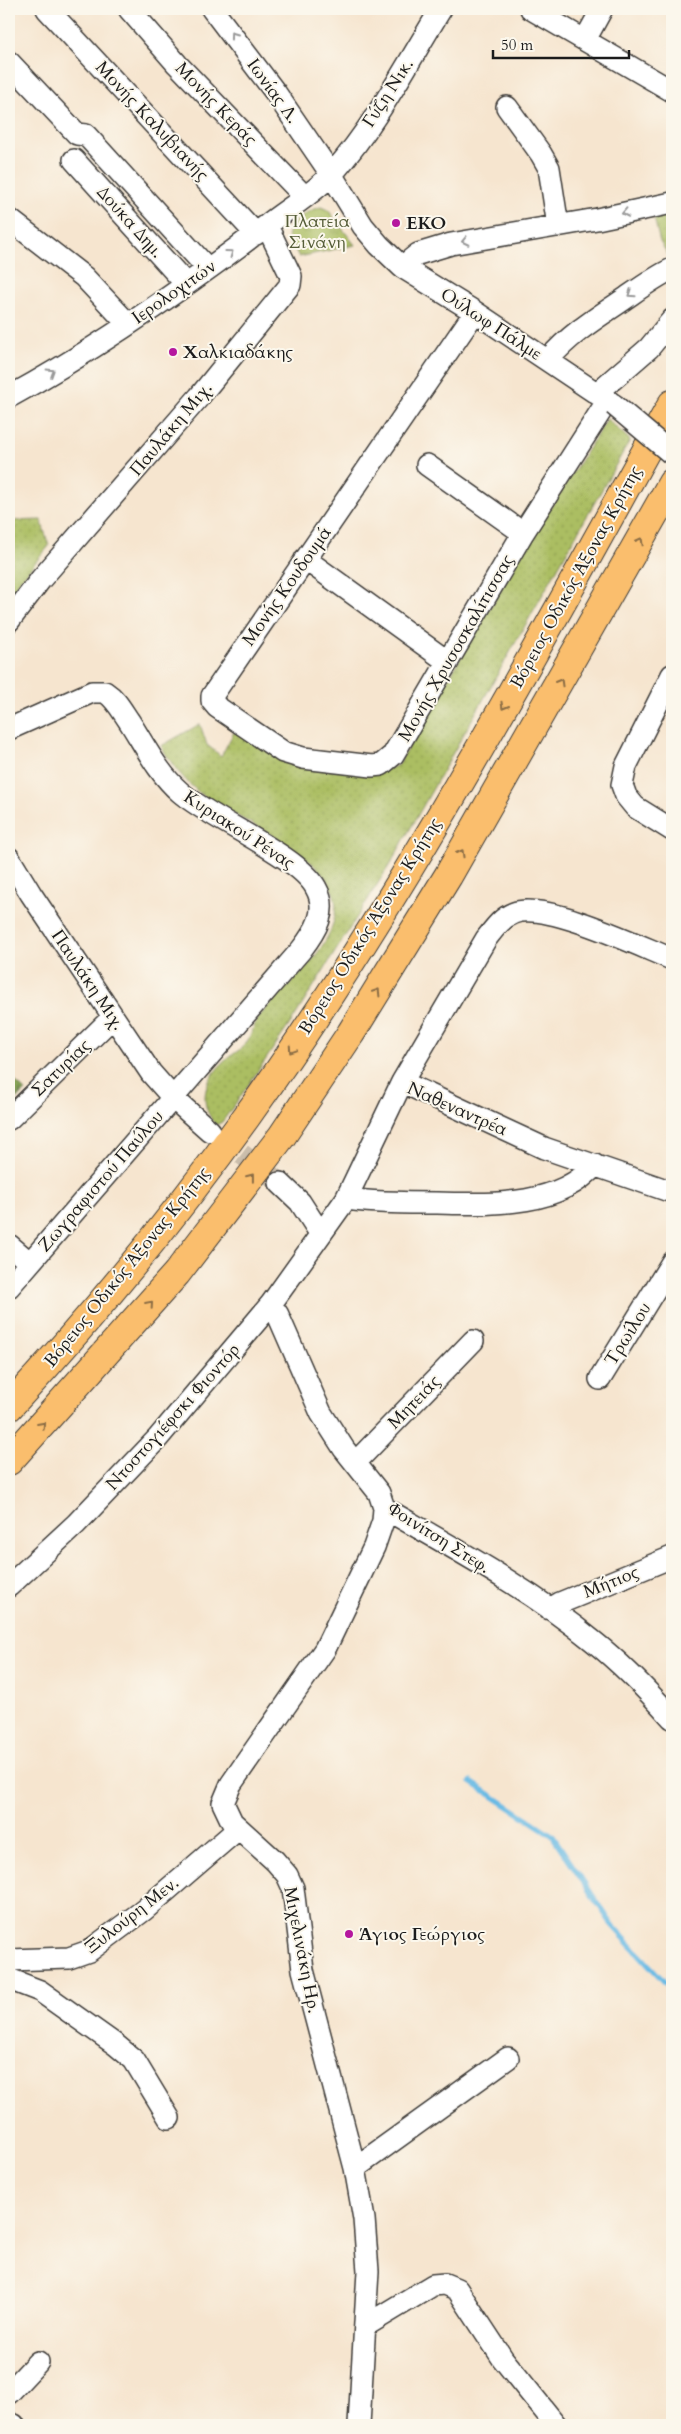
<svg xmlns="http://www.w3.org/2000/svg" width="681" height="2434" font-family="Cardo,serif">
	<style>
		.grass { fill: url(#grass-dots); stroke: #646d3f }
		.forest { fill: url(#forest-firs); stroke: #52603a }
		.park { fill: url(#park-tufts); stroke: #646d3f }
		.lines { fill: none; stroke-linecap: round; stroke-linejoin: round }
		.stream { stroke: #68bae4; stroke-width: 5.5 }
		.minor-tunnel { stroke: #cabdab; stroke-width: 21; stroke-dasharray: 21 11; stroke-linecap: butt }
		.minor-casing { stroke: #3d3a37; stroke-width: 24 }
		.highway-casing { stroke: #3d3a37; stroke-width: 30 }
		.minor { stroke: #fff; stroke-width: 21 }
		.highway { stroke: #fabe6d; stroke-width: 28 }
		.minor-bridge-casing { stroke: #3d3a37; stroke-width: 24; stroke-linecap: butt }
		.minor-bridge { stroke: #fff; stroke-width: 21 }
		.oneway { stroke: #999 }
		.oneway2 { stroke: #8b6d44 }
		.poi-dot { fill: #b5179e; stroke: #fbf7ec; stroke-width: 2 }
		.labels { text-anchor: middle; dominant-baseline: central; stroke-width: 4; stroke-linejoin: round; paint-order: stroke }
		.street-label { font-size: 18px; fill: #1c1c1c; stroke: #fbf7ec }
		.park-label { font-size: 18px; fill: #555d38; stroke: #fbf7ec }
		.poi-label { font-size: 18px; font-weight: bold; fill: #1c1c1c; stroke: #fbf7ec; text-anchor: start }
	</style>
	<defs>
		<pattern id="grass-dots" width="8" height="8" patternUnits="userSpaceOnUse" patternTransform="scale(1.25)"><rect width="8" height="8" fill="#abbe62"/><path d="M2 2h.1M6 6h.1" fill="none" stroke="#93a354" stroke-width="1.8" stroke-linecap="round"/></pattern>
		<pattern id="forest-firs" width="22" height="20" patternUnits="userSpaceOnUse" patternTransform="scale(1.25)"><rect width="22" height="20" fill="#88a558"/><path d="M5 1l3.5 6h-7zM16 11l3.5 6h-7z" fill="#6e8648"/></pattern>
		<pattern id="park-tufts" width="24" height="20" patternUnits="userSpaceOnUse" patternTransform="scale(1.25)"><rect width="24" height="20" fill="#abbe62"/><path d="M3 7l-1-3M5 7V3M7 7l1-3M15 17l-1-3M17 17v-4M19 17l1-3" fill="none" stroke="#93a354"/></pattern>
	</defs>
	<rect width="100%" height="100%" fill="#fbf7ec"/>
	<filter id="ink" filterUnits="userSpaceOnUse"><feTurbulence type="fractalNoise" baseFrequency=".02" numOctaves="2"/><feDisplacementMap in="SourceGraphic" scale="10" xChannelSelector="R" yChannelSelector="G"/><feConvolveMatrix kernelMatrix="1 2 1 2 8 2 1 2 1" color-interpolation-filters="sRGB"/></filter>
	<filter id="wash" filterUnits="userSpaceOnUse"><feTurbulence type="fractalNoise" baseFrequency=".0096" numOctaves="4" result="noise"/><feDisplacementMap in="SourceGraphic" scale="20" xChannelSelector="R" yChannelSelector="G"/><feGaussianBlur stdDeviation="1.12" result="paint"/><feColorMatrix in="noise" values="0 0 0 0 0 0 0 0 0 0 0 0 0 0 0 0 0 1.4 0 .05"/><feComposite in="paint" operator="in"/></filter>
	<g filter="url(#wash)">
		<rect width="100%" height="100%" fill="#f6e5cf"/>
		<!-- grass -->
		<path class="grass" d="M 672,213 L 672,261 L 660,242 L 654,218 Z
			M 607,419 L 630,440 L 392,861 L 292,1021 L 236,1103 L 222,1122 L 216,1125 C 197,1103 204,1079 226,1060 C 232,1054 240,1051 246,1043 C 252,1036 253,1025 259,1017 C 283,986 328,956 335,915 C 346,860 240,822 205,797 C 186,783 173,767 161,746 L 200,724 L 207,745 L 221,756 L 234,732 L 250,738 L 389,769 L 398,765 L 528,543 Z
			M 41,520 L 49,546 L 9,594 L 9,521 Z"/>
		<!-- forest -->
		<path class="forest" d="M 9,1075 L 25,1091 L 9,1106 Z"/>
		<!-- park -->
		<path class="park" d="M 321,207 L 328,210 L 355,245 L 299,257 L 287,235 C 292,221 307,210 321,207 Z"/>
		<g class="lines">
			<!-- stream -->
			<path class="stream" d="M 471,1782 L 552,1835 L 613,1926 L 672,1990"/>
		</g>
	</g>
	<g filter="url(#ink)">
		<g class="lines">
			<!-- minor-tunnel -->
			<path class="minor-tunnel" d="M 216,1135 L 280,1183"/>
			<defs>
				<path id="minor" d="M 47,9 L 256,234
					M 129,9 L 177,64 L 305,197
					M 212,9 L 275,92 L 331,174 L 363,226 L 379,245 L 402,267 L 475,312 L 614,405
					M 531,9 L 672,91
					M 585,40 L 602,9
					M 9,62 L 77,134 L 86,135 L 208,269
					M 507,107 L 541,154 L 549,168 L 558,226
					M 74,160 L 186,284
					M 9,219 L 84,277 L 128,324
					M 402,267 L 418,254 L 451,244 L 597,219 L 672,203
					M 475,312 L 212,696 L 212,701 L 217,707 L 283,752 L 303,758 L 372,766 L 381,765 L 393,755 L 523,533 L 608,400
					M 548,360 C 569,335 596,318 623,300 C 639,289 655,277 672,269
					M 597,393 L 649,348 L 672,320
					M 9,397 C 99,348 186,287 267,225 C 289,208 314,193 333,173 C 376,124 407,64 441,9
					M 427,465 L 523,533
					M 305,559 L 448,662
					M 9,621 L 41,579 L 199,397 L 290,285 L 291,276 L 267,226
					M 672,675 L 626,766 L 622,785 L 626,796 L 635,807 L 672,830
					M 9,729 L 92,692 L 105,692 C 116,699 122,711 129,721 C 145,746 158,773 180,792 C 212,820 299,856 316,888 C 329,911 315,932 301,950 L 9,1287
					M 9,858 L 31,894 L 151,1073 L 174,1099 L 210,1131
					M 402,1082 L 486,939 C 494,929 501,918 514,913 C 546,901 639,946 672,959
					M 9,1119 L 113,1017
					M 280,1183 L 300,1202 L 320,1233
					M 346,1199 C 377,1203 406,1203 437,1203 C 490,1204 557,1208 595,1165
					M 9,1245 L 29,1262
					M 271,1304 L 278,1315 L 321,1413 L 344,1449 L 379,1493 L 384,1508 C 455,1549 530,1589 593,1641 C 622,1664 648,1691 672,1718
					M 600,1379 L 672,1262
					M 355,1463 L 473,1341
					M 9,1586 L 76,1524 L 158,1438 L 271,1304 L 346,1199 L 402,1082 L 544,1148 L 672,1192
					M 550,1609 L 560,1603 L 672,1557
					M 9,1960 L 69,1958 L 89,1951 L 144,1910 L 238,1829
					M 9,1979 L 40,1991 L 116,2045 L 134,2060 L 169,2118
					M 355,2168 L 508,2058
					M 365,2326 L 433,2285 L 445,2284 L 457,2289 L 503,2359 L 556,2425
					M 9,2393 L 38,2362
					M 9,2423 L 14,2425
					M 359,2425 L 368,2271 L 364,2219 L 355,2168 L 303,1970 L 293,1888 L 287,1875 L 275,1861 L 232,1822 L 223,1803 L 231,1784 L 325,1649 L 374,1547 L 383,1521 L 384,1508"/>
				<path id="highway" d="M 9,1407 C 94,1315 173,1219 247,1116 C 408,891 538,645 672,404
					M 9,1461 L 177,1273 L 282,1136 L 351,1033 L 448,876 L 672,483"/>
			</defs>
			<!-- minor casing -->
			<use href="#minor" class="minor-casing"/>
			<!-- highway casing -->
			<use href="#highway" class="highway-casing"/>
			<!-- minor -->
			<use href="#minor" class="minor"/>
			<!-- highway -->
			<use href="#highway" class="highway"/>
			<defs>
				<path id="minor-bridge" d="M 614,405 L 672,454"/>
			</defs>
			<!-- minor-bridge casing -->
			<use href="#minor-bridge" class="minor-bridge-casing"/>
			<!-- minor-bridge -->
			<use href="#minor-bridge" class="minor-bridge"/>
		</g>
		<!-- one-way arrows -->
		<defs><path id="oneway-chevron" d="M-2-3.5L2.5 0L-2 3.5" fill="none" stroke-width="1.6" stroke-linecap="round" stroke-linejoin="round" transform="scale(1.25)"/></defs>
		<g class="oneway">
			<use href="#oneway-chevron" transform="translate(233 35) rotate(-126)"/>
			<use href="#oneway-chevron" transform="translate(625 213) rotate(168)"/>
			<use href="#oneway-chevron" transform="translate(465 241) rotate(168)"/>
			<use href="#oneway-chevron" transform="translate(230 253) rotate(-36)"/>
			<use href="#oneway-chevron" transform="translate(631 294) rotate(146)"/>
			<use href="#oneway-chevron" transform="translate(51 372) rotate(-32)"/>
		</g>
		<g class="oneway2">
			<use href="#oneway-chevron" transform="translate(640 541) rotate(-61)"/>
			<use href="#oneway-chevron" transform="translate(560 682) rotate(-60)"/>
			<use href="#oneway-chevron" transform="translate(504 706) rotate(120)"/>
			<use href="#oneway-chevron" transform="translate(461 853) rotate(-60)"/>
			<use href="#oneway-chevron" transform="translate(377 992) rotate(-58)"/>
			<use href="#oneway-chevron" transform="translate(292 1050) rotate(124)"/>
			<use href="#oneway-chevron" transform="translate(251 1177) rotate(-52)"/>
			<use href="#oneway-chevron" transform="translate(150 1304) rotate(-49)"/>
			<use href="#oneway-chevron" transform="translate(42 1425) rotate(-48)"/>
		</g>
	</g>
	<!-- markers -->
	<g class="poi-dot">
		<circle cx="396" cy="223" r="5"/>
		<circle cx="173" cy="352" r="5"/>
		<circle cx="349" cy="1934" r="5"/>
	</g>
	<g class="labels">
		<!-- street labels -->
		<g class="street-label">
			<text transform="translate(273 91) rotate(54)">Ιωνίας Λ.</text>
			<text transform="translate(388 93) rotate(-57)">Γύζη Νικ.</text>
			<text transform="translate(216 104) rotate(46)">Μονής Κεράς</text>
			<text transform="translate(152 121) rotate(47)">Μονής Καλυβιανής</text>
			<text transform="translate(130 222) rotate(48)">Δούκα Δημ.</text>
			<text transform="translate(174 292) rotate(-35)">Ιερολοχιτών</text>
			<text transform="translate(491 324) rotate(33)">Ούλωφ Πάλμε</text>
			<text transform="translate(171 429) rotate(-50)">Παυλάκη Μιχ.</text>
			<text transform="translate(576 577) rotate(-61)">Βόρειος Οδικός Άξονας Κρήτης</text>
			<text transform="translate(287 586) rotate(-55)">Μονής Κουδουμά</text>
			<text transform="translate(456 648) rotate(-60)">Μονής Χρυσοσκαλίτισσας</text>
			<text transform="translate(239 830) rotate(33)">Κυριακού Ρένας</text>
			<text transform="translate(370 926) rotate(-58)">Βόρειος Οδικός Άξονας Κρήτης</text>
			<text transform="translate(88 980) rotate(56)">Παυλάκη Μιχ.</text>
			<text transform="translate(61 1068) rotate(-44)">Σατυρίας</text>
			<text transform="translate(457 1109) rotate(24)">Ναθεναντρέα</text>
			<text transform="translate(101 1181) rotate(-49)">Ζωγραφιστού Παύλου</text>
			<text transform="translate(127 1267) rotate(-51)">Βόρειος Οδικός Άξονας Κρήτης</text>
			<text transform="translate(628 1334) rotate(-58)">Τρωίλου</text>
			<text transform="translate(414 1402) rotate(-46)">Μητειάς</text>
			<text transform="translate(173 1417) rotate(-48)">Ντοστογιέφσκι Φιοντόρ</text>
			<text transform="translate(439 1538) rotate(32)">Φοινίτση Στεφ.</text>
			<text transform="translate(611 1582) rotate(-22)">Μήτιος</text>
			<text transform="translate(132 1915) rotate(-38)">Ξυλούρη Μεν.</text>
			<text transform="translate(302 1950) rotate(79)">Μιχελινάκη Ηρ.</text>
		</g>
		<!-- park labels -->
		<g class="park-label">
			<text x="317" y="221">Πλατεία<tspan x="317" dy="21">Σινάνη</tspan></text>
		</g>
		<!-- poi labels -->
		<g class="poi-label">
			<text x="406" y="223">EKO</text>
			<text x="183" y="352">Χαλκιαδάκης</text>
			<text x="359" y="1934">Άγιος Γεώργιος</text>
		</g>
	</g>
	<!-- margin -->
	<rect width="681" height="2434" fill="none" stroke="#fbf7ec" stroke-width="30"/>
	<!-- scale -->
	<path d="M493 50v8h136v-8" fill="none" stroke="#1c1c1c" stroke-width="2.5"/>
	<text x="501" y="50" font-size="15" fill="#1c1c1c" stroke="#fbf7ec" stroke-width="4" paint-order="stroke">50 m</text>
</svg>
